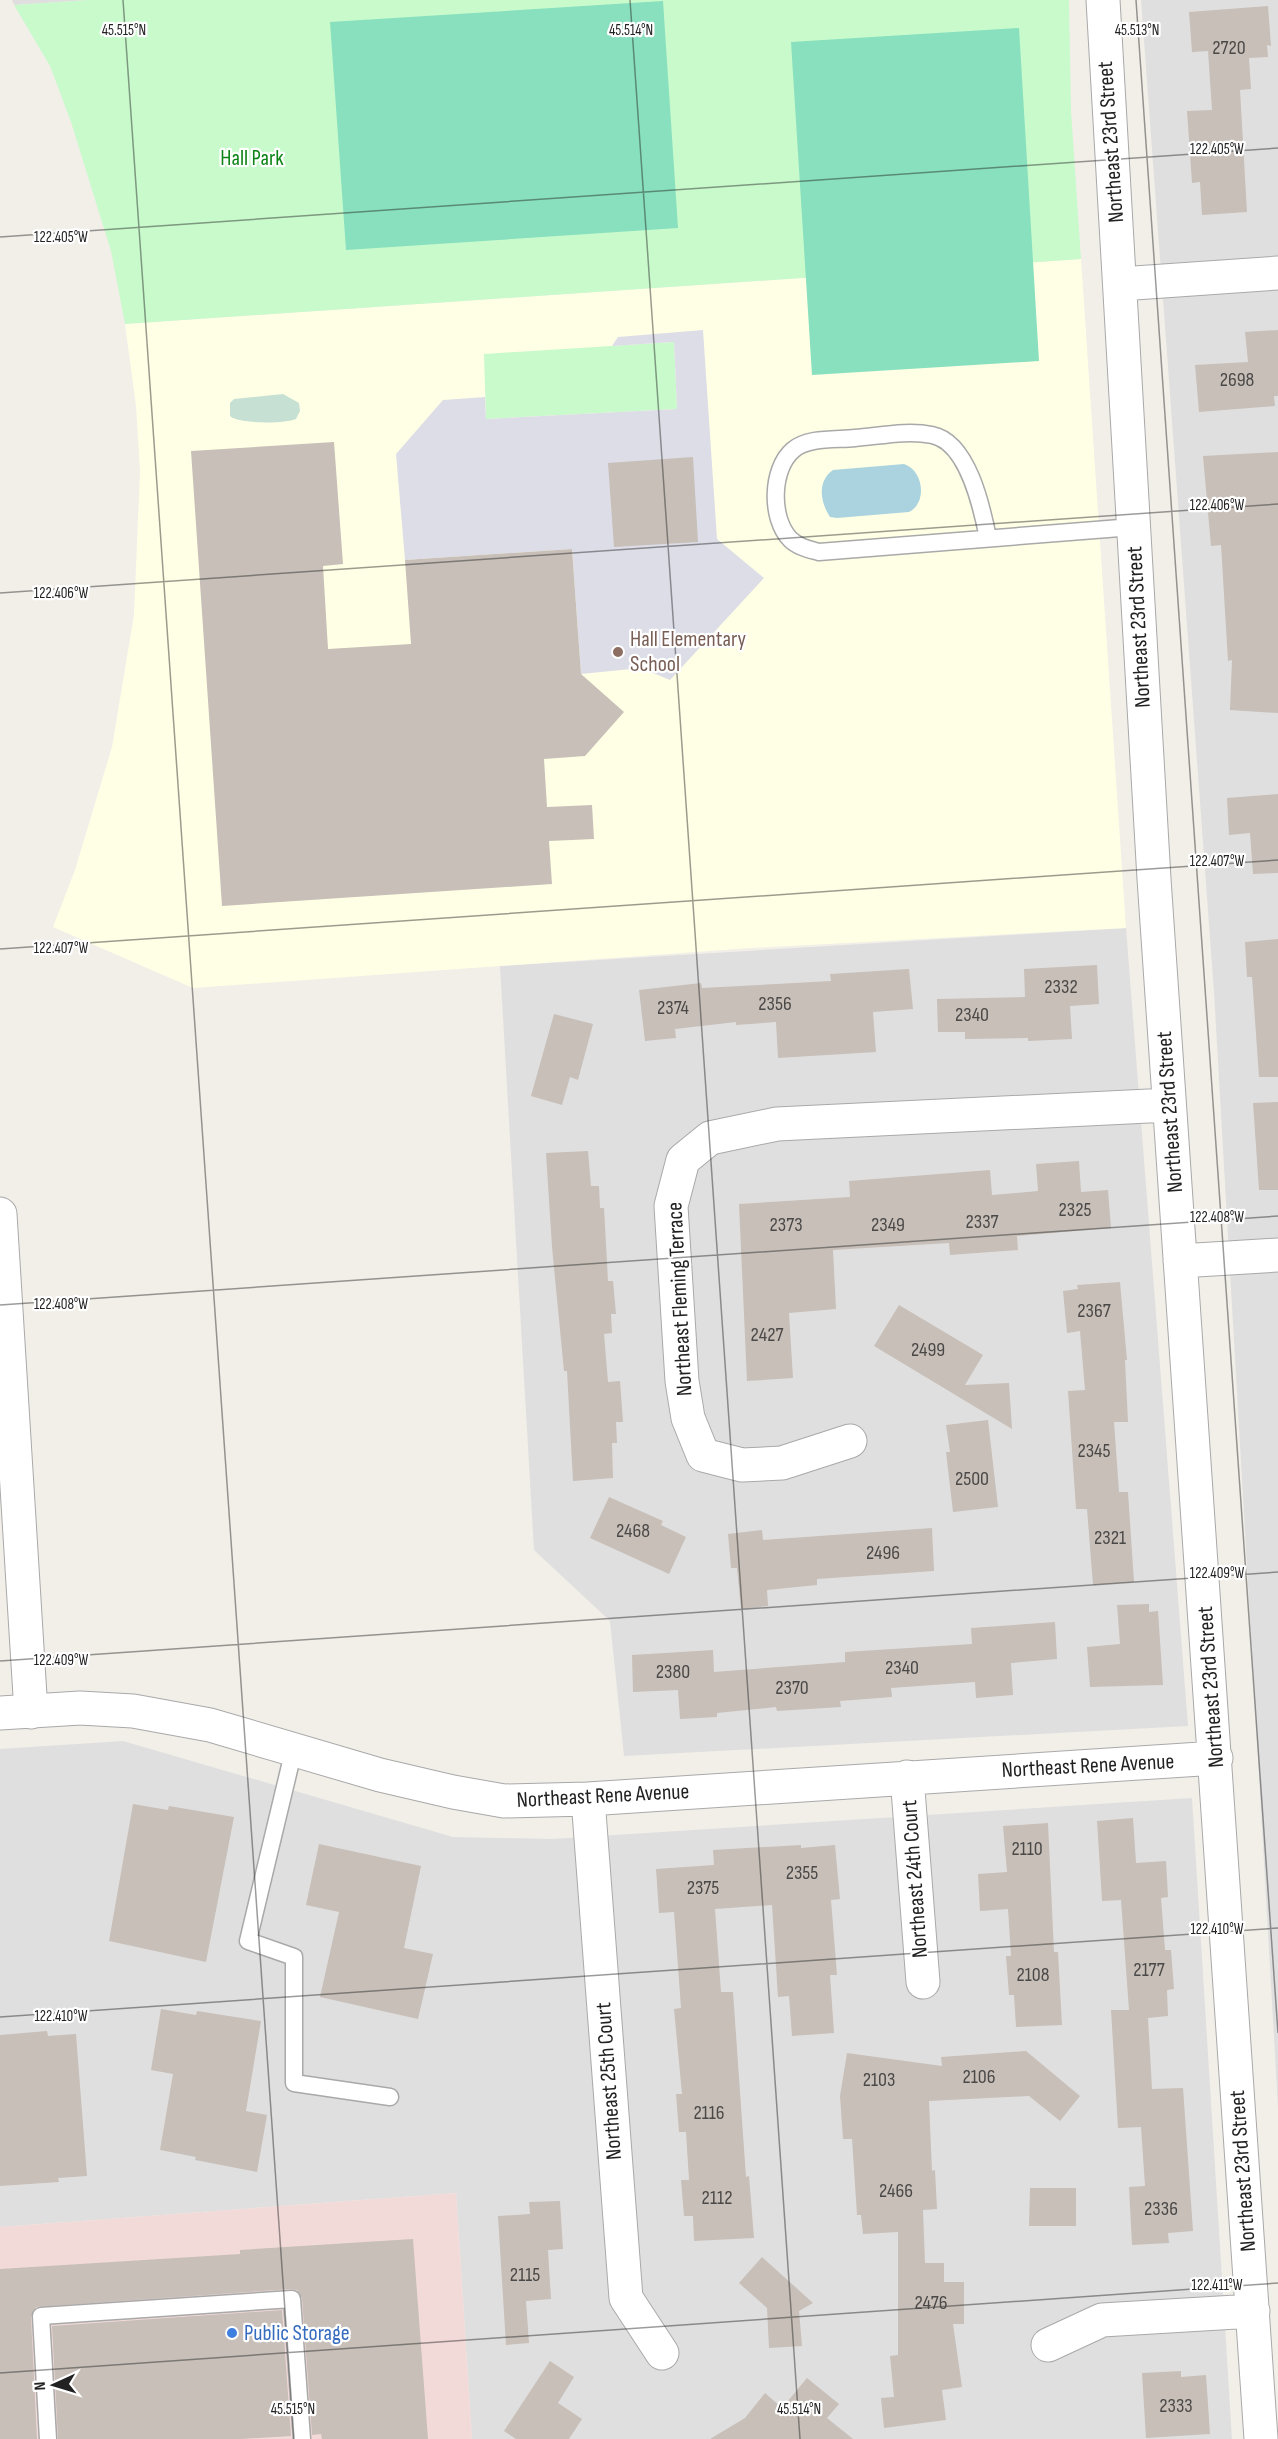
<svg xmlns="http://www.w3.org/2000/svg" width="1278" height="2439" font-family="'Sofia Sans Condensed',sans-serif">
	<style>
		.residential { fill: #e0dfdf }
		.commercial { fill: #f2dad9 }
		.education { fill: #ffffe5 }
		.wetland { fill: #c6e0d4 }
		.park { fill: #c8facc }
		.pitch { fill: #88e0be }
		.plaza { fill: #dddde8 }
		.water { fill: #aad3df }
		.building { fill: #c7bfb8 }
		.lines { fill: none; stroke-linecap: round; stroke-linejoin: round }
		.service-casing { stroke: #a9a9a9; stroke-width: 19 }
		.minor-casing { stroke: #a9a9a9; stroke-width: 35 }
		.service { stroke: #fff; stroke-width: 16 }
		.minor { stroke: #fff; stroke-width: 33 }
		.ticks { fill: none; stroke: #222; stroke-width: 1.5; stroke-opacity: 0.45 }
		.education-dot { fill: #8d6e63; stroke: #fff; stroke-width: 2 }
		.shop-dot { fill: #3f7fe0; stroke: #fff; stroke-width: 2 }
		.labels { text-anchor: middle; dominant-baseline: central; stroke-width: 4.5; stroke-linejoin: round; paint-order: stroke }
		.number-label { font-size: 20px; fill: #4b4948 }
		.street-label { font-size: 22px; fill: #222; stroke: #fff }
		.park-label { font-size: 22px; fill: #0c8416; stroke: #fff }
		.education-label { font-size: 22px; fill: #785e54; stroke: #fff; text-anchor: start }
		.shop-label { font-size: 22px; fill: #366cbe; stroke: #fff; text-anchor: start }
		.ticks-label { font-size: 15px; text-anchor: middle; fill: #222; stroke: #fff; stroke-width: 4.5; stroke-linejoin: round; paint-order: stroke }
	</style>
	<rect width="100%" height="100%" fill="#f2efe9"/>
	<!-- residential -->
	<path class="residential" d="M 12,0 L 89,0 L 14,5 Z
		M 1141,0 L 1278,0 L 1278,2107 L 1214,992 Z
		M 1126,928 L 1188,1726 L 624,1756 L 610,1621 L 534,1550 L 500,966 Z
		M 123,1741 L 453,1837 L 552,1839 L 1192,1798 L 1232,2439 L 472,2439 L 456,2193 L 0,2227 L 0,1749 Z"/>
	<!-- commercial -->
	<path class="commercial" d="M 456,2193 L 472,2439 L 0,2439 L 0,2227 Z"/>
	<!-- education -->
	<path class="education" d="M 1081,259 L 1126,928 L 751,948 L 193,988 L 53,927 L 75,870 L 112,747 L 134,615 L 140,471 L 136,406 L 125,324 Z"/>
	<!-- wetland -->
	<path class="wetland" d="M 283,394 L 299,403 L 300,411 L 296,419 C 285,424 238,424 230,416 L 230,403 L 234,399 Z"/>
	<!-- park -->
	<path class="park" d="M 89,0 L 1069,0 L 1071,111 L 1081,259 L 125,324 L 111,251 L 71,122 L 50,66 L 14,5 Z
		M 674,342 L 677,409 L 486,419 L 484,354 Z"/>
	<!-- pitch -->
	<path class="pitch" d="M 663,1 L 678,228 L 346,250 L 330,22 Z
		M 1019,28 L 1039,361 L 812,375 L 791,42 Z"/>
	<!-- plaza -->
	<path class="plaza" d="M 703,330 L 717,539 L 764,578 L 670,680 L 641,668 L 581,674 L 572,549 L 405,560 L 396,454 L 443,400 L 485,397 L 486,419 L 677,409 L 674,342 L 612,346 L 618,337 Z"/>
	<!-- water -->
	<path class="water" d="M 904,464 C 923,470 928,502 909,512 L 837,518 L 830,517 C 820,502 817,481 833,470 Z"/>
	<!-- building -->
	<path class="building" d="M 1268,6 L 1271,46 L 1267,45 L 1268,57 L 1249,58 L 1251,89 L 1240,90 L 1247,212 L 1202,215 L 1200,182 L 1192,183 L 1187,111 L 1212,110 L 1208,51 L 1192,52 L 1189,12 Z
		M 1278,330 L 1278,396 L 1274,396 L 1275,406 L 1199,412 L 1195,365 L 1248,362 L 1245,332 Z
		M 334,442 L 343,564 L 323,566 L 328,649 L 411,644 L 405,560 L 572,549 L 581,674 L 624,712 L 585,756 L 544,759 L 547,807 L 592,805 L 594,839 L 549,841 L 552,884 L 222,906 L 191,451 Z
		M 1278,452 L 1278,713 L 1230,710 L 1232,660 L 1228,661 L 1221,545 L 1211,546 L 1203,456 Z
		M 693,457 L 698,542 L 614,547 L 608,463 Z
		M 1278,794 L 1278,873 L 1253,874 L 1250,833 L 1229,835 L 1227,798 Z
		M 1278,939 L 1278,1077 L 1259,1077 L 1252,977 L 1247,977 L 1245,942 Z
		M 1097,965 L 1099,1004 L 1070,1006 L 1072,1039 L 1028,1041 L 1028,1038 L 965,1039 L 965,1032 L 938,1032 L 937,999 L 1025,997 L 1024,969 Z
		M 909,969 L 913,1009 L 873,1012 L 876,1052 L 778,1058 L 776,1022 L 736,1025 L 736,1022 L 675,1029 L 676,1038 L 645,1041 L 639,990 L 701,983 L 702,988 L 831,981 L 830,974 Z
		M 554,1014 L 593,1024 L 578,1080 L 570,1077 L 562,1105 L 531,1096 Z
		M 1278,1102 L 1278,1190 L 1259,1190 L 1253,1103 Z
		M 588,1151 L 591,1186 L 599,1186 L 600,1208 L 604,1208 L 608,1281 L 613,1281 L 616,1314 L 611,1314 L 612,1333 L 604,1334 L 608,1382 L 620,1381 L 623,1422 L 616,1422 L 617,1443 L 612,1443 L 613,1478 L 573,1481 L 567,1371 L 564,1371 L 552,1247 L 546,1153 Z
		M 1079,1161 L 1081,1192 L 1108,1190 L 1111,1228 L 1017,1236 L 1018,1250 L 950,1255 L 949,1243 L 833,1250 L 836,1309 L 789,1313 L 793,1378 L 747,1381 L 739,1204 L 850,1197 L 849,1181 L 990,1170 L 992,1195 L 1038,1191 L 1036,1164 Z
		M 1120,1282 L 1127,1360 L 1125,1360 L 1128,1422 L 1114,1422 L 1119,1492 L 1128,1492 L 1134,1582 L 1093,1585 L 1087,1509 L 1076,1509 L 1068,1391 L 1085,1390 L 1080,1331 L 1067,1333 L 1063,1291 L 1078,1289 L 1077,1285 Z
		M 899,1305 L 983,1355 L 965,1385 L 1009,1383 L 1012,1429 L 874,1346 Z
		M 988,1420 L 998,1507 L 953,1512 L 946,1452 L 950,1452 L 946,1425 Z
		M 609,1497 L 663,1521 L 661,1525 L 686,1537 L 669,1574 L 590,1538 Z
		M 932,1528 L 934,1571 L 817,1579 L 817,1585 L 767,1590 L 768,1606 L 741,1609 L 737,1568 L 731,1568 L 728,1534 L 762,1530 L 763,1540 Z
		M 1149,1604 L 1149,1612 L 1158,1611 L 1163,1685 L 1090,1687 L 1087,1647 L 1120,1644 L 1117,1605 Z
		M 1055,1622 L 1057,1659 L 1011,1663 L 1013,1695 L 976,1698 L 975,1682 L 891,1688 L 892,1697 L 840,1701 L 841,1707 L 777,1711 L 776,1707 L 717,1713 L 717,1717 L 680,1719 L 678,1690 L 633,1692 L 632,1655 L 713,1650 L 714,1672 L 845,1662 L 845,1652 L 972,1644 L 971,1628 Z
		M 133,1804 L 168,1810 L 169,1806 L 234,1817 L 206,1962 L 109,1941 Z
		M 1133,1818 L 1136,1863 L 1166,1861 L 1168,1897 L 1161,1898 L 1165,1950 L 1171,1950 L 1174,1989 L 1167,1990 L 1168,2016 L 1148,2018 L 1152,2089 L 1183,2088 L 1193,2231 L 1168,2233 L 1169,2243 L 1132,2245 L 1129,2187 L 1145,2186 L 1141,2127 L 1118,2128 L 1111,2010 L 1129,2010 L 1121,1900 L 1102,1901 L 1097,1821 Z
		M 1048,1823 L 1054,1952 L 1058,1952 L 1062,2025 L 1016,2027 L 1014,1995 L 1009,1995 L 1006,1956 L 1011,1956 L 1008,1909 L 980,1911 L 978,1874 L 1007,1872 L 1003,1826 Z
		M 319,1844 L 421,1866 L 404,1948 L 433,1954 L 418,2019 L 320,1997 L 339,1912 L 306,1905 Z
		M 801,1845 L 801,1848 L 835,1845 L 840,1899 L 831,1900 L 837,1975 L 830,1975 L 834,2033 L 792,2036 L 789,1996 L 778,1997 L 772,1905 L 715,1909 L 721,1992 L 733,1992 L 746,2177 L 749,2176 L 754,2238 L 694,2241 L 693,2216 L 684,2216 L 681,2180 L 689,2180 L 686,2132 L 679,2132 L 676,2094 L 682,2094 L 674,2009 L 681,2008 L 674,1912 L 659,1913 L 656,1869 L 714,1865 L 713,1850 Z
		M 161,2009 L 196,2015 L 197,2011 L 261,2021 L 246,2111 L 267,2115 L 257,2172 L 195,2160 L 196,2157 L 160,2150 L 173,2074 L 151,2070 Z
		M 47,2031 L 48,2036 L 76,2034 L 87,2176 L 58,2178 L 59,2182 L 0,2186 L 0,2035 Z
		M 1026,2051 L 1080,2096 L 1060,2121 L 1029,2096 L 929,2101 L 932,2171 L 935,2170 L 937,2209 L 923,2210 L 925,2263 L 944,2263 L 944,2282 L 964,2282 L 964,2324 L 953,2324 L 962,2387 L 942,2390 L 946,2420 L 884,2428 L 881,2398 L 894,2397 L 890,2356 L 898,2355 L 898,2232 L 863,2234 L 861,2215 L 857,2215 L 852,2139 L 843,2139 L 840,2096 L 847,2053 L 942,2066 L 941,2057 Z
		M 1030,2188 L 1076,2188 L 1076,2226 L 1029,2226 Z
		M 560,2201 L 563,2249 L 548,2250 L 551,2299 L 526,2301 L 529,2343 L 506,2345 L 498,2216 L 530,2214 L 529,2202 Z
		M 413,2239 L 428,2439 L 322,2439 L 321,2434 L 312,2435 L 302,2298 L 297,2290 L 291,2289 L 36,2307 L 31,2317 L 37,2439 L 0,2439 L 0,2269 L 240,2254 L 240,2250 Z
		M 762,2257 L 813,2303 L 799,2311 L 802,2346 L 769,2348 L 767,2308 L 739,2283 Z
		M 282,2310 L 291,2436 L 241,2439 L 58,2439 L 52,2326 Z
		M 550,2361 L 574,2377 L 558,2403 L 582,2419 L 569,2439 L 516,2439 L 504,2431 Z
		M 1181,2371 L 1181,2377 L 1206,2375 L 1210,2434 L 1146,2438 L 1142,2373 Z
		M 807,2378 L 839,2404 L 827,2418 L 853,2439 L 710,2439 L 745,2418 L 765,2393 L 782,2408 Z"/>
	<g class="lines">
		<defs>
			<path id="service" d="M 988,538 C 982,508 968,442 932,435 C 907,430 880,436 855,438 C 836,440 808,437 793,450 C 771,469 770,518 790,539 C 798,547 808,549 819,552 L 1133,527
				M 294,1749 L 248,1941 L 294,1957 L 294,2083 L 390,2097
				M 48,2439 L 41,2316 L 292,2299 L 302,2439"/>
			<path id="minor" d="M 1103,0 L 1154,879 L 1261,2439
				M 1120,284 L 1278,273
				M 0,1214 L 31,1712
				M 1180,1261 L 1278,1255
				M 850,1441 L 782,1463 L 742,1465 L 703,1455 L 688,1418 L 682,1381 L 671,1206 L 683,1160 L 710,1138 L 777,1124 L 1169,1105
				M 0,1713 L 80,1708 L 133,1711 L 210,1725 L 380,1775 L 453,1792 L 504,1801 L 588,1799 L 1216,1758
				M 907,1777 L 923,1982
				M 588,1799 L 626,2298 L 662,2353
				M 1048,2345 L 1102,2320 L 1253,2311"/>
		</defs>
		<!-- service casing -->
		<use href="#service" class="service-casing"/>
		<!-- minor casing -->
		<use href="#minor" class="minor-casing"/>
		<!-- service -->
		<use href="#service" class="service"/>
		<!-- minor -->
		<use href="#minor" class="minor"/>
	</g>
	<!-- ticks -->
	<path class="ticks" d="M 123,0 L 294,2439M 630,0 L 800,2439M 1136,0 L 1278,2033M 0,237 L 1278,148M 0,593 L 1278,504M 0,949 L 1278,860M 0,1305 L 1278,1216M 0,1661 L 1278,1572M 0,2017 L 1278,1928M 0,2373 L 1278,2283"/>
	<!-- markers -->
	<circle class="education-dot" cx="618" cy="652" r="6"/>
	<circle class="shop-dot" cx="232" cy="2333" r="6"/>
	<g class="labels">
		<!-- number labels -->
		<g class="number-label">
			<text x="1229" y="48">2720</text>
			<text x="1237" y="380">2698</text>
			<text x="1061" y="987">2332</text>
			<text x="775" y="1004">2356</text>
			<text x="673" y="1008">2374</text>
			<text x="972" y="1015">2340</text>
			<text x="1075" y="1210">2325</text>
			<text x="982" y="1222">2337</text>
			<text x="786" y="1225">2373</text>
			<text x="888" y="1225">2349</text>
			<text x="1094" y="1311">2367</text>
			<text x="767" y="1335">2427</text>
			<text x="928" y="1350">2499</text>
			<text x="1094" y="1451">2345</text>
			<text x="972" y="1479">2500</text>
			<text x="633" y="1531">2468</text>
			<text x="1110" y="1538">2321</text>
			<text x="883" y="1553">2496</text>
			<text x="902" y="1668">2340</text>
			<text x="673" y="1672">2380</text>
			<text x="792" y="1688">2370</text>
			<text x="1027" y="1849">2110</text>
			<text x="802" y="1873">2355</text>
			<text x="703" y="1888">2375</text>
			<text x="1149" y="1970">2177</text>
			<text x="1033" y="1975">2108</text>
			<text x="979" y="2077">2106</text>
			<text x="879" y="2080">2103</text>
			<text x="709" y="2113">2116</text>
			<text x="896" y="2191">2466</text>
			<text x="717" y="2198">2112</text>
			<text x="1161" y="2209">2336</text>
			<text x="525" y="2275">2115</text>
			<text x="931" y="2303">2476</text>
			<text x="1176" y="2406">2333</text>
		</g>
		<!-- street labels -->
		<g class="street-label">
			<text transform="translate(1111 142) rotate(-94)">Northeast 23rd Street</text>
			<text transform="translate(1139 627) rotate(-93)">Northeast 23rd Street</text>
			<text transform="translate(1170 1112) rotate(-94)">Northeast 23rd Street</text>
			<text transform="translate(680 1299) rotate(-93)">Northeast Fleming Terrace</text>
			<text transform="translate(1211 1687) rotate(-94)">Northeast 23rd Street</text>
			<text transform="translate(1088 1766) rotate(-3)">Northeast Rene Avenue</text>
			<text transform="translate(603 1796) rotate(-3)">Northeast Rene Avenue</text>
			<text transform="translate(915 1879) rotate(-94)">Northeast 24th Court</text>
			<text transform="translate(609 2081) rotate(-94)">Northeast 25th Court</text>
			<text transform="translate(1243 2171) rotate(-94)">Northeast 23rd Street</text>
		</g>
		<!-- park labels -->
		<g class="park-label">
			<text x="252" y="158">Hall Park</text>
		</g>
		<!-- education labels -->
		<g class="education-label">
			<text x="630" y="639">Hall Elementary<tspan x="630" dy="25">School</tspan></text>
		</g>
		<!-- shop labels -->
		<g class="shop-label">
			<text x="244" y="2333">Public Storage</text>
		</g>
	</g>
	<g class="ticks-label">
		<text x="124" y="35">45.515°N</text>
		<text x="631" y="35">45.514°N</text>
		<text x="1137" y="35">45.513°N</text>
		<text x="1217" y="154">122.405°W</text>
		<text x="61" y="242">122.405°W</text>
		<text x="1217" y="510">122.406°W</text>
		<text x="61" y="598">122.406°W</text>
		<text x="1217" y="866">122.407°W</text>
		<text x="61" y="953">122.407°W</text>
		<text x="1217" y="1222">122.408°W</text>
		<text x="61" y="1309">122.408°W</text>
		<text x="1217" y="1578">122.409°W</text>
		<text x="61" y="1665">122.409°W</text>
		<text x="1217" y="1934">122.410°W</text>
		<text x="61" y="2021">122.410°W</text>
		<text x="1217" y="2290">122.411°W</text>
		<text x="293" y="2414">45.515°N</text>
		<text x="799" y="2414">45.514°N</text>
	</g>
	<!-- north arrow -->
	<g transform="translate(54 2385) rotate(266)" stroke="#ffffff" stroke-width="4.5" paint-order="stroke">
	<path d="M0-4.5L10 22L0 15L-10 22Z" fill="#222222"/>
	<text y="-9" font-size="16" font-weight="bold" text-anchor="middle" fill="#222222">N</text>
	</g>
</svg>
